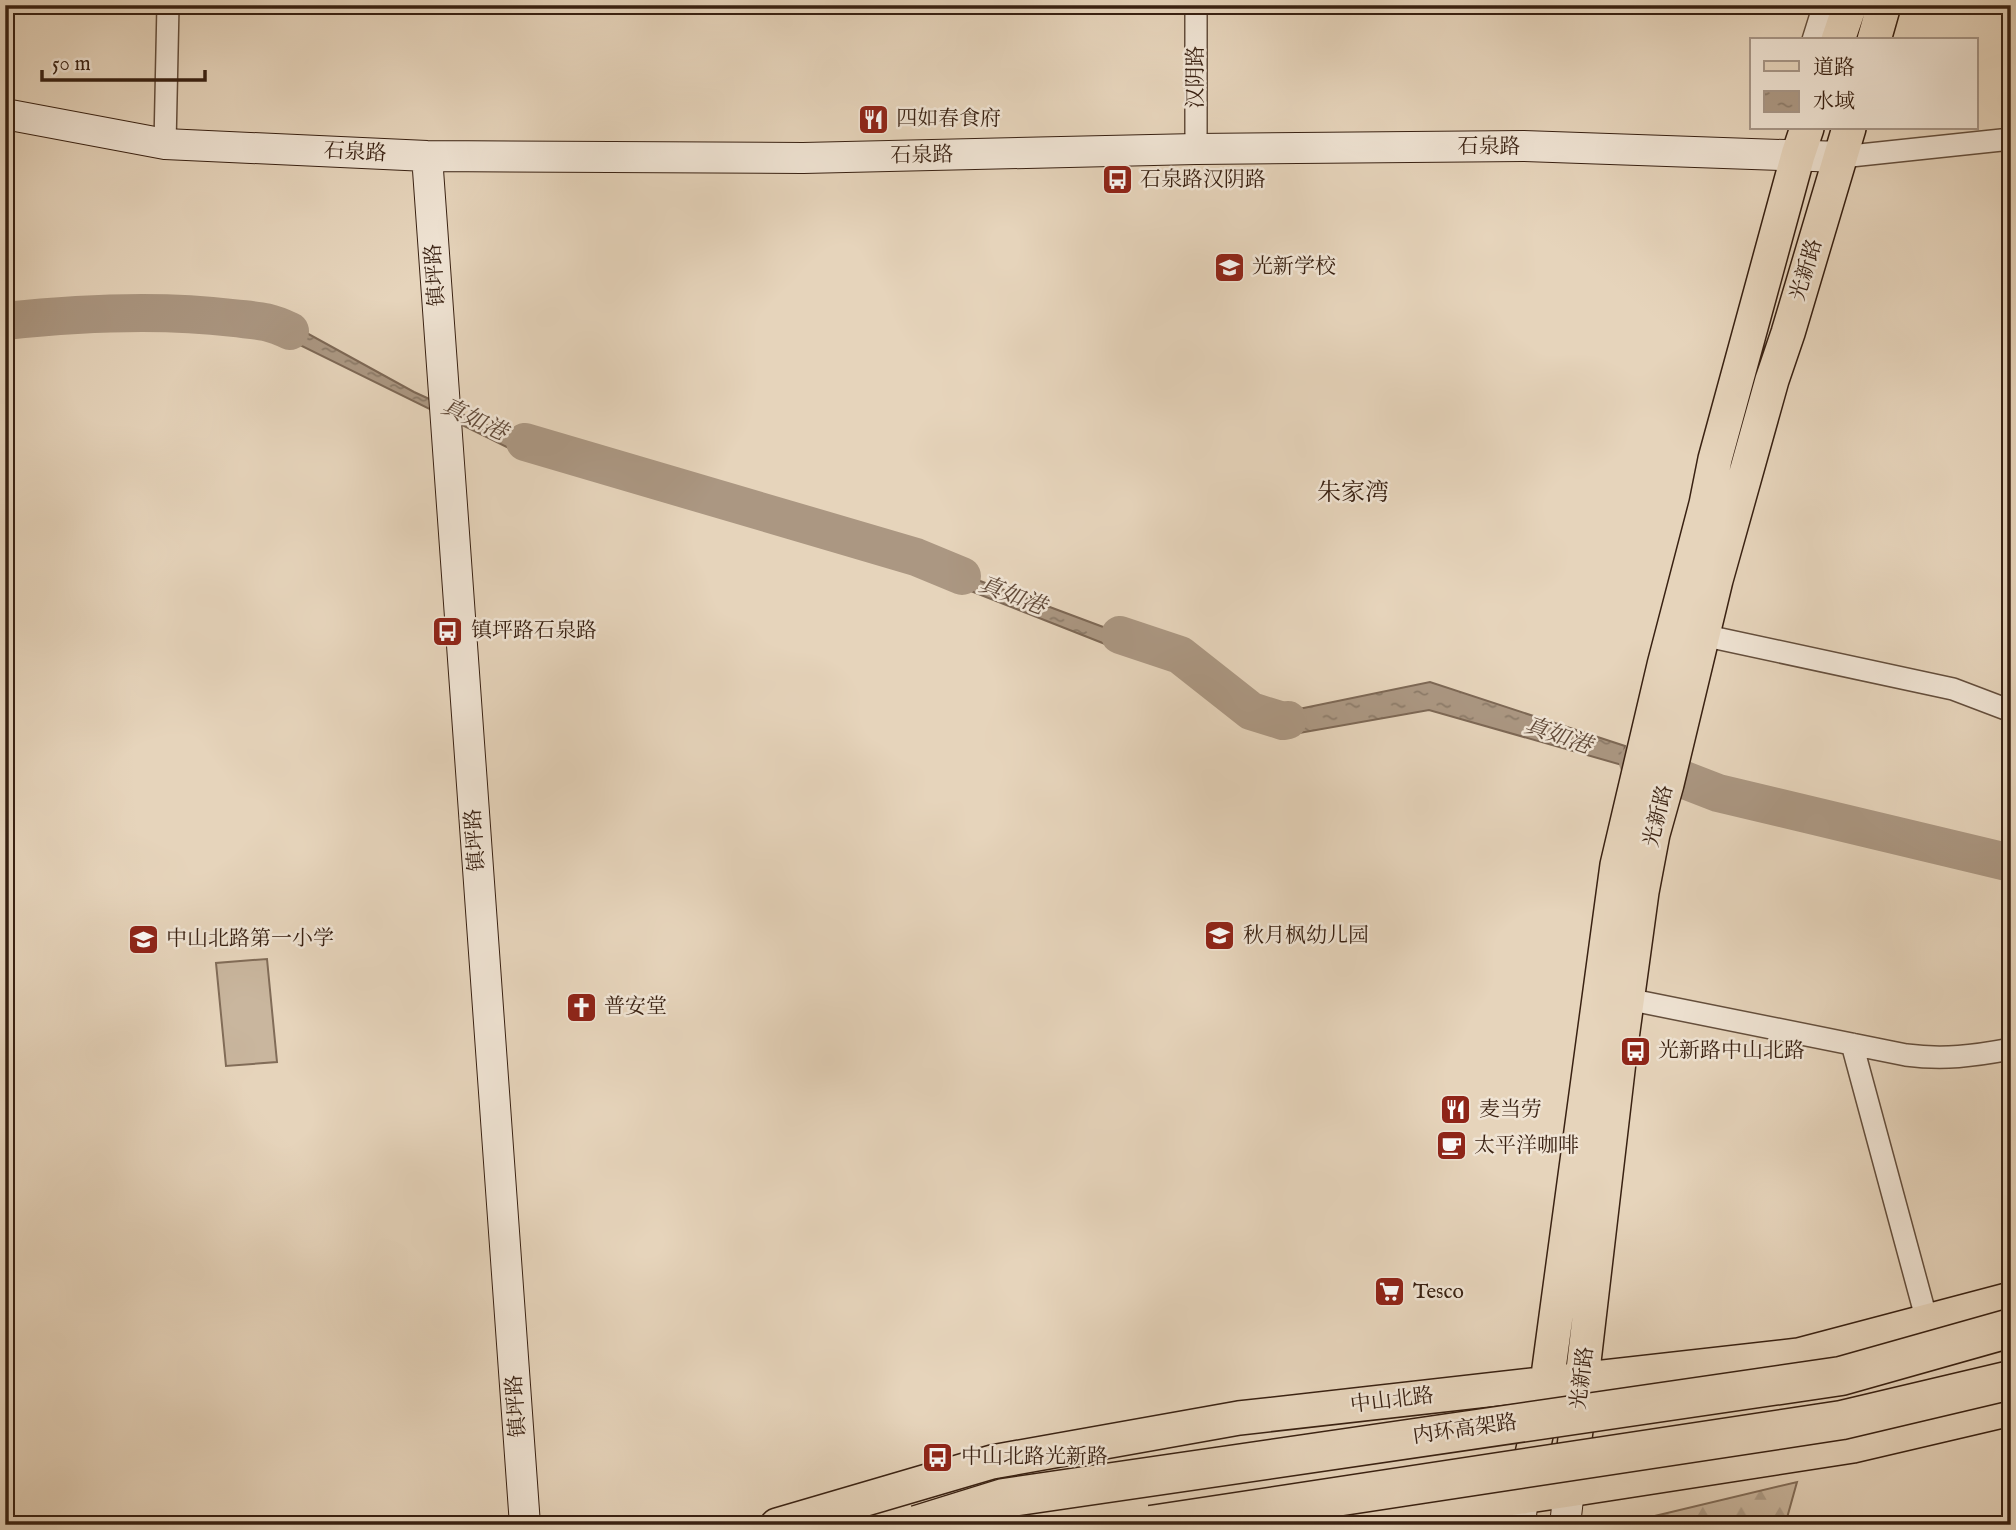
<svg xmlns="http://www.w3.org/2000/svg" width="2016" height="1530" font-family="'IM FELL English','Noto Serif SC',serif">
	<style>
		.grass { fill: #c9b69e; stroke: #816c58; stroke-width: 2 }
		.forest { fill: url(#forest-firs); stroke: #816c58; stroke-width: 2 }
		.water { fill: url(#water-ripples); stroke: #7d6855; stroke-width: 2 }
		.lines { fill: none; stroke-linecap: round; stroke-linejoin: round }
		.river { stroke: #ab9782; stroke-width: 38 }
		.street-casing { stroke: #644e3c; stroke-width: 24 }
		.secondary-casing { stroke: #392112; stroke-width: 32 }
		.primary-casing { stroke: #392112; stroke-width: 36 }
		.street { stroke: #efe3d3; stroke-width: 21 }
		.secondary { stroke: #efe3d3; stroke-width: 30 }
		.primary { stroke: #e6d4bb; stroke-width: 33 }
		.highway-bridge-casing { stroke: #392112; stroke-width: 41; stroke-linecap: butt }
		.highway-bridge { stroke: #e6d4bb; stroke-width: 38 }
		.labels { text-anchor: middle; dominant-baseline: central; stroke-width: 5; stroke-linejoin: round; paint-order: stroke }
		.street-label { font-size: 21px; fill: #392112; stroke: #efe3d3 }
		.poi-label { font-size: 21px; fill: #392112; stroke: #efe3d3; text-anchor: start }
		.water-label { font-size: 23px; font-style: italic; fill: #614a39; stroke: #efe3d3 }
		.quarter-label { font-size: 24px; fill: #392112; stroke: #efe3d3 }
	</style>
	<defs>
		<pattern id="forest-firs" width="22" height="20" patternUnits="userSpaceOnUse" patternTransform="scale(1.75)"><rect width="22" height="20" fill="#c9b69e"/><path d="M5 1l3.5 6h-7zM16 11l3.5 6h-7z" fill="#ad9c87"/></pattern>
		<pattern id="water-ripples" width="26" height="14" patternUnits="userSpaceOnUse" patternTransform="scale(1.75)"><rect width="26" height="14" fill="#ab9782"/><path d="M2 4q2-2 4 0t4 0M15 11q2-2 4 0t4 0" fill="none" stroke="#8c7b69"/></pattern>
	</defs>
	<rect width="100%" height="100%" fill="#e6d4bb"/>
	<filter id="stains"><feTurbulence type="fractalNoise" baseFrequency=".00286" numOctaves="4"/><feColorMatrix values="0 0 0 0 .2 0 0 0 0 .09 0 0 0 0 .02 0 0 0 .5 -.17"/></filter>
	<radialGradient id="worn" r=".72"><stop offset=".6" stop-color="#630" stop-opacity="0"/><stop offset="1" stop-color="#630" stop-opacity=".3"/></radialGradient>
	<!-- grass -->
	<path class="grass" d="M 267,959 L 277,1062 L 226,1066 L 216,963 Z"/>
	<!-- forest -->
	<path class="forest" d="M 1797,1482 L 1785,1525 L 1617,1525 Z"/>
	<!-- water -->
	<path class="water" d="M 188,304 L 274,315 L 414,392 L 521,441 L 916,557 L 1170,652 L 1239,702 L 1294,710 L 1430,682 L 1625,746 L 1622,765 L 1429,710 L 1288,735 L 1243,724 L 1171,670 L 910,567 L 519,453 L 249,320 L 187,312 L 54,316 L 5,332 L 5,314 L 53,307 Z"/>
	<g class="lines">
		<!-- river -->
		<path class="river" d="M 5,321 C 80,313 158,309 233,318 C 259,321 266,320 290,331
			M 525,442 L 916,557 L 962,576
			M 1120,635 L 1180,655 L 1251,711 L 1283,721 L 1288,720
			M 1638,762 L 1718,793 L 2011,863"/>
		<defs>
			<path id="street" d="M 1196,5 L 1196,149
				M 1813,40 L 1824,5
				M 165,144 L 168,5
				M 1841,157 L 2011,139
				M 1702,635 L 1953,689 L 2011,711
				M 1627,999 L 1906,1055 C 1944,1060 1973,1056 2011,1049
				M 1852,1044 L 1927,1321"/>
			<path id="secondary" d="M 5,114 L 165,144 L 427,156 L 803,158 L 1196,149 L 1523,146 L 1841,157
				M 427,156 L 525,1525
				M 1520,1525 L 1523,1497
				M 1565,1525 L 1569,1490"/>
			<path id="primary" d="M 1838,40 L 1850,5
				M 1874,40 L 1884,5
				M 1569,1490 L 1620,1053 L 1642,892 L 1653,834 L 1667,784 L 1716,580 L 1772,380 L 1788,333 L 1849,128
				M 1523,1497 L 1547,1383 L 1617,865 L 1664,665 L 1706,504 L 1715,459 L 1798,155 L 1807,128
				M 777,1525 L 992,1462 L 1239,1418 L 1799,1355 L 2011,1299
				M 1327,1525 L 1569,1490 L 1853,1446 L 2011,1409"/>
		</defs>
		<!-- street casing -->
		<use href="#street" class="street-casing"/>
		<!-- secondary casing -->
		<use href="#secondary" class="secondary-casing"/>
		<!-- primary casing -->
		<use href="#primary" class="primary-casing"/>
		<!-- street -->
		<use href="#street" class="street"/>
		<!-- secondary -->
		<use href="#secondary" class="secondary"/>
		<!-- primary -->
		<use href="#primary" class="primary"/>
		<defs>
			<path id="highway-bridge" d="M 917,1525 L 1004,1498 L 1841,1376 L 2011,1328
				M 1151,1525 L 1842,1420 L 2011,1380"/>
		</defs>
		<!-- highway-bridge casing -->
		<use href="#highway-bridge" class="highway-bridge-casing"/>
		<!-- highway-bridge -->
		<use href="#highway-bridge" class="highway-bridge"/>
	</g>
	<!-- icons -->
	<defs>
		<symbol id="restaurant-square" viewBox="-11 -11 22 22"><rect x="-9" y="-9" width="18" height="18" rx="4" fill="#8f2418" stroke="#efe3d3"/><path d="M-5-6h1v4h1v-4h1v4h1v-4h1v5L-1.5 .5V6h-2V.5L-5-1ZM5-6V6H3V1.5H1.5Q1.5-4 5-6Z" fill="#fff"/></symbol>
		<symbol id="bus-square" viewBox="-11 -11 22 22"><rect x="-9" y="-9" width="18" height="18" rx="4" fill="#8f2418" stroke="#efe3d3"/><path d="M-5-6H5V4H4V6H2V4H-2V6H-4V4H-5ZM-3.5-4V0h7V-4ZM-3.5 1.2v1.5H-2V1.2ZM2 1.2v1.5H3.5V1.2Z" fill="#fff"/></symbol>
		<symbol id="school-square" viewBox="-11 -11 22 22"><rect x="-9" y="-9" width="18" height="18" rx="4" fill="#8f2418" stroke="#efe3d3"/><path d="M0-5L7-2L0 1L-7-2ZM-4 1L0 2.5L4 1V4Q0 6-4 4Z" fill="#fff"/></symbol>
		<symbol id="church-square" viewBox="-11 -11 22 22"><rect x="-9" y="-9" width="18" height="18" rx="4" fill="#8f2418" stroke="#efe3d3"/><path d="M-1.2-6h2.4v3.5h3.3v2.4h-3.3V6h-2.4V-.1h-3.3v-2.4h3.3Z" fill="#fff"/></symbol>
		<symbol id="cafe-square" viewBox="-11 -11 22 22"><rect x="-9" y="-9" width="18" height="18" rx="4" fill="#8f2418" stroke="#efe3d3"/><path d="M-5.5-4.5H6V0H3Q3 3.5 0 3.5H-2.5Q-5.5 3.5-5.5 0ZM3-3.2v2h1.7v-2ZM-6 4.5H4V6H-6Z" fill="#fff"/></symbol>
		<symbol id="supermarket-square" viewBox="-11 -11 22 22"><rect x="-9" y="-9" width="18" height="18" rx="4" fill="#8f2418" stroke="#efe3d3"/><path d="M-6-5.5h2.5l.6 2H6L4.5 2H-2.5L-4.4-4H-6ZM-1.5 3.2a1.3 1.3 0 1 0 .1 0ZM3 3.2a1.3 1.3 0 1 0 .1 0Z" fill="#fff"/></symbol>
	</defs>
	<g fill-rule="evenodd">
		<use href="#restaurant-square" x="856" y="102" width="35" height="35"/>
		<use href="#bus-square" x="1100" y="162" width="35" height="35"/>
		<use href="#school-square" x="1212" y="250" width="35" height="35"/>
		<use href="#bus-square" x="430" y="614" width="35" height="35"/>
		<use href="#school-square" x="1202" y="918" width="35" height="35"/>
		<use href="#school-square" x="126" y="922" width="35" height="35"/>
		<use href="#church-square" x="564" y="990" width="35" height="35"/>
		<use href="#bus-square" x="1618" y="1034" width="35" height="35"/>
		<use href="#restaurant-square" x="1438" y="1092" width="35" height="35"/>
		<use href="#cafe-square" x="1434" y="1128" width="35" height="35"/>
		<use href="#supermarket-square" x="1372" y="1274" width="35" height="35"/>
		<use href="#bus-square" x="920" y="1440" width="35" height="35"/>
	</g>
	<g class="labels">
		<!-- street labels -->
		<g class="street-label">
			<text transform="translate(1196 77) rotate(-90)">汉阴路</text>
			<text x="1489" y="147">石泉路</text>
			<text transform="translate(355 153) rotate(3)">石泉路</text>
			<text transform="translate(922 156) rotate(-1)">石泉路</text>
			<text transform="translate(1807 270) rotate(-73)">光新路</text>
			<text transform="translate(436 275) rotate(-94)">镇坪路</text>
			<text transform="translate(1659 816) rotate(-76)">光新路</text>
			<text transform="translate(476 840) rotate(-94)">镇坪路</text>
			<text transform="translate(1583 1378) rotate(-83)">光新路</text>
			<text transform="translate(1392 1401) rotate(-7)">中山北路</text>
			<text transform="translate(517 1406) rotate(-94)">镇坪路</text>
			<text transform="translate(1465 1430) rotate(-8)">内环高架路</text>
		</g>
		<!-- poi labels -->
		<g class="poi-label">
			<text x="896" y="119">四如春食府</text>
			<text x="1140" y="180">石泉路汉阴路</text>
			<text x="1252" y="267">光新学校</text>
			<text x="471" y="631">镇坪路石泉路</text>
			<text x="1243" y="936">秋月枫幼儿园</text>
			<text x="166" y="939">中山北路第一小学</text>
			<text x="604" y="1007">普安堂</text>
			<text x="1658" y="1051">光新路中山北路</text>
			<text x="1479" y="1110">麦当劳</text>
			<text x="1474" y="1146">太平洋咖啡</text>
			<text x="1413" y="1292">Tesco</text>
			<text x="961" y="1457">中山北路光新路</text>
		</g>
		<!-- water labels -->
		<g class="water-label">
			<text transform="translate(474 420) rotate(25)">真如港</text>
			<text transform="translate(1012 596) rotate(21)">真如港</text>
			<text transform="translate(1558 736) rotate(19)">真如港</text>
		</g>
		<!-- quarter labels -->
		<g class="quarter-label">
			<text x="1353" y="493">朱家湾</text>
		</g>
	</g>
	<!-- margin -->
	<rect width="2016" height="1530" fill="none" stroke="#e6d4bb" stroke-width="28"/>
	<rect x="7" y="7" width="2002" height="1516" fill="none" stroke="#392112" stroke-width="3.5"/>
	<rect x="14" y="14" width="1988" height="1502" fill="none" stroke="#392112" stroke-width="2"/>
	<!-- legend -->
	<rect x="1750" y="38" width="228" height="91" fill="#efe3d3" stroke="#a69586" stroke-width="2"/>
	<rect x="1764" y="61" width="35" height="10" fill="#e6d4bb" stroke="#a69586" stroke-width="2"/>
	<text x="1813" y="74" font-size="21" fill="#392112">道路</text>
	<rect x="1764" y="91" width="35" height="21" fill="url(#water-ripples)" stroke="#a69586" stroke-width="2"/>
	<text x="1813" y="108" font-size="21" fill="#392112">水域</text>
	<!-- scale -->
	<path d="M42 70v10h163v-10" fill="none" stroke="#392112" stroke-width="3.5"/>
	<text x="52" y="70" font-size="21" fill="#392112" stroke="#efe3d3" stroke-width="5" paint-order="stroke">50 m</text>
	<rect width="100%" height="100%" filter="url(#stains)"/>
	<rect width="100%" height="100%" fill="url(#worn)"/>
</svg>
